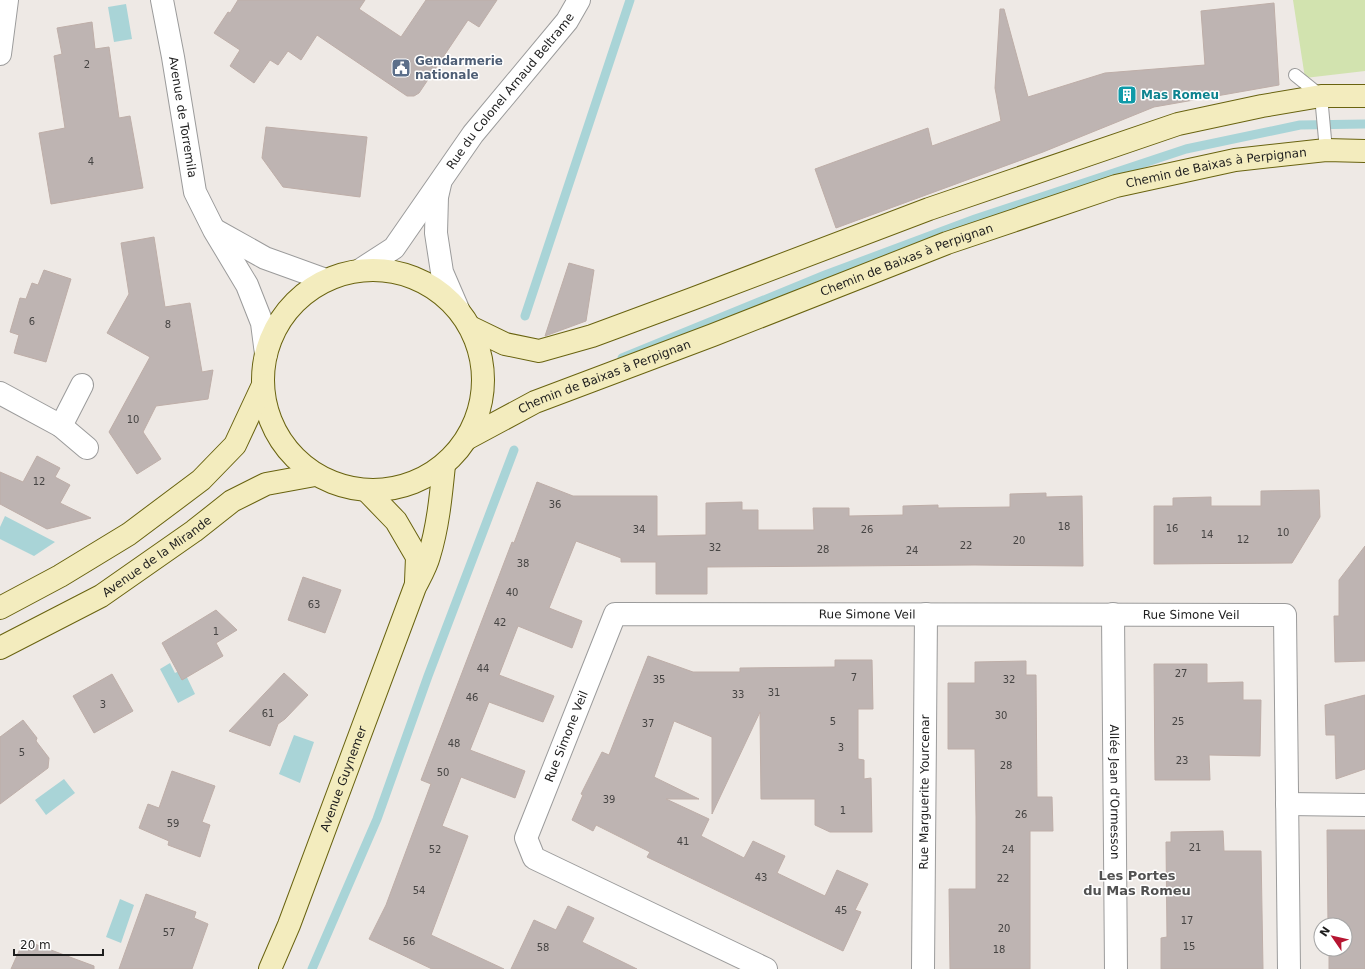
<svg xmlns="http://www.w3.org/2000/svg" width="1365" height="969" font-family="'DejaVu Sans',sans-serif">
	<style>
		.grass { fill: #d2e3af }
		.water { fill: #a9d4d7 }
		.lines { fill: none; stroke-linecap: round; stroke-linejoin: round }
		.stream { stroke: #a9d4d7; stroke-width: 9 }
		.building { fill: #beb4b2; stroke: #beaea8 }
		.lane-casing { stroke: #9b9b9b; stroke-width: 14 }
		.street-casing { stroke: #9b9b9b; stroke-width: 24 }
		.secondary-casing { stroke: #696310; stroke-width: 24 }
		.lane { stroke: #fff; stroke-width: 12 }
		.street { stroke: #fff; stroke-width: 22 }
		.secondary { stroke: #f3ecbe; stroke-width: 22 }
		.labels { text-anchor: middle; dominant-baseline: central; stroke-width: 3; stroke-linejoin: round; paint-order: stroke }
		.number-label { font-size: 10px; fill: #464443 }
		.service-label { font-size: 12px; font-weight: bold; fill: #4e5e75; stroke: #fff; text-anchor: start }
		.street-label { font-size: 12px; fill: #1e1e1e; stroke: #fff }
		.culture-label { font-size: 12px; font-weight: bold; fill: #0d838f; stroke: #fff; text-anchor: start }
		.neighbourhood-label { font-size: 13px; font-weight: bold; fill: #515151; stroke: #fff }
	</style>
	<rect width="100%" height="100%" fill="#eee9e5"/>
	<!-- grass -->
	<path class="grass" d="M 1293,0 L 1365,0 L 1365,71 L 1305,78 Z"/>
	<!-- water -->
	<path class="water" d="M 126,4 L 132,39 L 114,42 L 108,7 Z
		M 5,516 L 55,542 L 34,556 L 0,539 L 0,527 Z
		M 170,663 L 175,673 L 183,669 L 195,694 L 178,703 L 160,669 Z
		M 294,735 L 314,742 L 300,783 L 279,774 Z
		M 64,779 L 75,793 L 46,815 L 35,800 Z
		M 120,899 L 134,905 L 121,943 L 106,937 Z"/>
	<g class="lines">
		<!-- stream -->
		<path class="stream" d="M 525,316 L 630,0
			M 622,358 L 825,275 L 975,219 L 1186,149 L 1300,125 L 1365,124
			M 312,969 L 377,819 L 428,676 L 514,450"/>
	</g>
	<!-- building -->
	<path class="building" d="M 238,0 L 365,0 L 359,9 L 401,37 L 426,0 L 497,0 L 479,27 L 468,20 L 419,93 L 414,96 L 407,96 L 317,35 L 301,60 L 288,51 L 278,65 L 270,60 L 254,83 L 230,66 L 240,50 L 214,33 L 228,12 L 230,13 Z
		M 1274,3 L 1279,85 L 1154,107 L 1043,152 L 836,228 L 815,169 L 928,128 L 932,146 L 1001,121 L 995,88 L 1000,9 L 1004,9 L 1028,97 L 1105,73 L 1205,65 L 1201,11 Z
		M 92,22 L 95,49 L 109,47 L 119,118 L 130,116 L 143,188 L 51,204 L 39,133 L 65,128 L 54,56 L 62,54 L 57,28 Z
		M 266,127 L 367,137 L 360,197 L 283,187 L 262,158 Z
		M 154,237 L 165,307 L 190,303 L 202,372 L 213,370 L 208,399 L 156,406 L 143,432 L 161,459 L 137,474 L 109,432 L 150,357 L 107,333 L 129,294 L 121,243 Z
		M 569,263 L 594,270 L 586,321 L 545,336 Z
		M 44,270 L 71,279 L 46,362 L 14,353 L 19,335 L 10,332 L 20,298 L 26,299 L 32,283 L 38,285 Z
		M 37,456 L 60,468 L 55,477 L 70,485 L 60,503 L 91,518 L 47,529 L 0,504 L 0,472 L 23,482 Z
		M 537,482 L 573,496 L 657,496 L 657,536 L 706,535 L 706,503 L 742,502 L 742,510 L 758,510 L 758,530 L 814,530 L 813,508 L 849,508 L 849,516 L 903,515 L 903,506 L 938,505 L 938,508 L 1010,507 L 1010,494 L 1046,493 L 1046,497 L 1082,496 L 1083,566 L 975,565 L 707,567 L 707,594 L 656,594 L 656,562 L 621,562 L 621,558 L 576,541 L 549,608 L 582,621 L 572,648 L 518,626 L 499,675 L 554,696 L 543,722 L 489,702 L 470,750 L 525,771 L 515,798 L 461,777 L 442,826 L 468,836 L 431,935 L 504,969 L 432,969 L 369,939 L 386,905 L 431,784 L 421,780 L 512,542 L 514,543 Z
		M 1319,490 L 1320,517 L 1292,563 L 1154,564 L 1154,506 L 1173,506 L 1173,498 L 1211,497 L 1211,506 L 1261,506 L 1261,491 Z
		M 1365,546 L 1365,661 L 1335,662 L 1334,616 L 1339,616 L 1339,580 Z
		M 303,577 L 341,590 L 325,633 L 288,620 Z
		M 216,610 L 237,630 L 216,643 L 223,656 L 182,680 L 162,643 Z
		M 648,656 L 693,672 L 740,672 L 740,668 L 835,667 L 835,660 L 872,660 L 873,709 L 858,709 L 858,759 L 864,760 L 864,779 L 871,778 L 872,832 L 830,832 L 815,825 L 815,799 L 761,799 L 760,712 L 712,814 L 712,737 L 674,721 L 654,777 L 699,799 L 666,799 L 709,819 L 701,836 L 744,858 L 753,841 L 785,856 L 777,873 L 825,896 L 837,870 L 868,884 L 855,910 L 861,912 L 843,951 L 647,857 L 650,852 L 596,825 L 593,831 L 572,820 L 583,795 L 581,794 L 602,752 L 609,755 Z
		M 1026,661 L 1026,675 L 1036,675 L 1037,797 L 1052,797 L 1053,831 L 1030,831 L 1030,969 L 950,969 L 949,889 L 976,889 L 976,817 L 975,749 L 948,749 L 948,683 L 975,683 L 975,662 Z
		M 1154,664 L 1207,664 L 1207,683 L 1243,682 L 1243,700 L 1261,700 L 1260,756 L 1209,755 L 1210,780 L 1155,780 Z
		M 284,673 L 308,695 L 285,719 L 278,724 L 270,746 L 229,731 Z
		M 112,674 L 133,711 L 94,733 L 73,696 Z
		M 1365,695 L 1365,769 L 1336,779 L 1335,735 L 1326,735 L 1325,705 Z
		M 23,720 L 37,738 L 36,741 L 49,758 L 48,768 L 0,804 L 0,737 Z
		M 172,771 L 215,786 L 202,822 L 210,825 L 200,857 L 168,845 L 169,841 L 139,828 L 148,804 L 159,808 Z
		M 1327,830 L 1365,830 L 1365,969 L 1329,969 L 1329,949 L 1345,949 L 1345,925 L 1328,925 Z
		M 1223,831 L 1224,851 L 1261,851 L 1263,969 L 1161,969 L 1161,938 L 1167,937 L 1166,842 L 1171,842 L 1171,832 Z
		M 146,894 L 196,912 L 194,918 L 208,924 L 192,969 L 119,969 Z
		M 568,906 L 594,918 L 582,942 L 637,969 L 511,969 L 534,920 L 556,930 Z
		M 24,940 L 94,966 L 94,969 L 11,969 Z"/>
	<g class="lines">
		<defs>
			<path id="lane" d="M 1295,75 L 1321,96 L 1326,150"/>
			<g id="street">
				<path id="s1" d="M 162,0 L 173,57 L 195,192 L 214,230 L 247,285 L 262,323 L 266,354"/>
				<path d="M 0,54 L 7,0"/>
				<path d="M 440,184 L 437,197 L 436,233 L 442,272 L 458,309"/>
				<path d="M 215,230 L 265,258 L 326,280"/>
				<path id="s2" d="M 360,270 L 394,248 L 473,134 L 567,21 L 579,0"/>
				<path d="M 0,393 L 61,426 L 87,448"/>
				<path d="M 61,426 L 82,385"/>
				<path id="s3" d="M 1113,614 L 1116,969"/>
				<path d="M 1287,804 L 1365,805"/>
				<path id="s4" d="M 766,969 L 534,858 L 526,838 L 615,614 L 1285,615 L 1289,969"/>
				<path id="s5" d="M 923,969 L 926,614"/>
			</g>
			<g id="secondary">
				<circle cx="373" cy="380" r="110"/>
				<path d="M 470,327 L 505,344 L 539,351 L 592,336 L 692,299 L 929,209 L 1178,124 L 1262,106 L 1321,96 L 1365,96"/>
				<path id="s6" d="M 468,438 L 535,402 L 713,335 L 947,243 L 1116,186 L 1235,160 L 1326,150 L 1365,151"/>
				<path d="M 367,491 L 396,521 L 417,557 L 416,582"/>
				<path d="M 0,608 L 60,576 L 129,534 L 201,480 L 235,445 L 263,385"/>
				<path id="s7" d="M 0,648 L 101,596 L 194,531 L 232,501 L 266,484 L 315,475"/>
				<path id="s8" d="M 270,969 L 289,925 L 415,587 C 420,577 426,567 429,556 C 438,527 441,495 444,465"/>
			</g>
		</defs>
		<!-- lane casing -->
		<use href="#lane" class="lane-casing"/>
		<!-- street casing -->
		<use href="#street" class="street-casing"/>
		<!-- secondary casing -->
		<use href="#secondary" class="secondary-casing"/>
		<!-- lane -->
		<use href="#lane" class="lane"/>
		<!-- street -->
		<use href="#street" class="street"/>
		<!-- secondary -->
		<use href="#secondary" class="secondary"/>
	</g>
	<!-- icons -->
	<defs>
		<symbol id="civic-square" viewBox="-11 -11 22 22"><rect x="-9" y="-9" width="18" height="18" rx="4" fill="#5c6f8a" stroke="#fff"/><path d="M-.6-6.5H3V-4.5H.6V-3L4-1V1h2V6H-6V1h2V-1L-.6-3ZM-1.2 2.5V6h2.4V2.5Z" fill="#fff"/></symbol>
		<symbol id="building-square" viewBox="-11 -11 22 22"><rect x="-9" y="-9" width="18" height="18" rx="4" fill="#0f9aa8" stroke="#fff"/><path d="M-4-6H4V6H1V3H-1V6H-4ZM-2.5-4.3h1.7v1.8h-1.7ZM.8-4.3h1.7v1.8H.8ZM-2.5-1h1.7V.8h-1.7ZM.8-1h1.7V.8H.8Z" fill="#fff"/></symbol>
	</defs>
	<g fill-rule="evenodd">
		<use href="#civic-square" x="390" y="57" width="22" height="22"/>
		<use href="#building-square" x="1116" y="84" width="22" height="22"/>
	</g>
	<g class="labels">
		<!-- number labels -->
		<g class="number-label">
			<text x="87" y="64">2</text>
			<text x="91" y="161">4</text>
			<text x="32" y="321">6</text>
			<text x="168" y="324">8</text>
			<text x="133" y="419">10</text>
			<text x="39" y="481">12</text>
			<text x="555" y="504">36</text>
			<text x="1064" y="526">18</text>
			<text x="1172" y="528">16</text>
			<text x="639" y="529">34</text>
			<text x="867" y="529">26</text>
			<text x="1283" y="532">10</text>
			<text x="1207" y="534">14</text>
			<text x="1243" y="539">12</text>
			<text x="1019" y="540">20</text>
			<text x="966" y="545">22</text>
			<text x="715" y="547">32</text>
			<text x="823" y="549">28</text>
			<text x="912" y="550">24</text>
			<text x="523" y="563">38</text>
			<text x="512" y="592">40</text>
			<text x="314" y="604">63</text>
			<text x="500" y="622">42</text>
			<text x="216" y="631">1</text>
			<text x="483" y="668">44</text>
			<text x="1181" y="673">27</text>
			<text x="854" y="677">7</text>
			<text x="659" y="679">35</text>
			<text x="1009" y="679">32</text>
			<text x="774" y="692">31</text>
			<text x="738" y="694">33</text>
			<text x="472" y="697">46</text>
			<text x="103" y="704">3</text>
			<text x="268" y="713">61</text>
			<text x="1001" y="715">30</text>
			<text x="833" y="721">5</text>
			<text x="1178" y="721">25</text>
			<text x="648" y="723">37</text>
			<text x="454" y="743">48</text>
			<text x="841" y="747">3</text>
			<text x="22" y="752">5</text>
			<text x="1182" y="760">23</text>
			<text x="1006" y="765">28</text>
			<text x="443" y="772">50</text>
			<text x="609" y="799">39</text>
			<text x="843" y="810">1</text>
			<text x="1021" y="814">26</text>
			<text x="173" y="823">59</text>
			<text x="683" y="841">41</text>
			<text x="1195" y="847">21</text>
			<text x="435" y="849">52</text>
			<text x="1008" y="849">24</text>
			<text x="761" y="877">43</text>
			<text x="1003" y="878">22</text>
			<text x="419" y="890">54</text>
			<text x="841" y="910">45</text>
			<text x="1187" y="920">17</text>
			<text x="1004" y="928">20</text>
			<text x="169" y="932">57</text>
			<text x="409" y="941">56</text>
			<text x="1189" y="946">15</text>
			<text x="543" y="947">58</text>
			<text x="999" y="949">18</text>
		</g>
		<!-- service labels -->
		<g class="service-label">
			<text x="415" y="61">Gendarmerie<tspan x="415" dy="14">nationale</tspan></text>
		</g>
		<!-- street labels -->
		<g class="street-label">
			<text stroke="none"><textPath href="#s2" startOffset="236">Rue du Colonel Arnaud Beltrame</textPath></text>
			<text stroke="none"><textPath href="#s1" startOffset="119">Avenue de Torremila</textPath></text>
			<text stroke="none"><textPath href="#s6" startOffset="798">Chemin de Baixas à Perpignan</textPath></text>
			<text stroke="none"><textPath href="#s6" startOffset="474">Chemin de Baixas à Perpignan</textPath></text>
			<text stroke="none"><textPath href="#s6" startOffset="150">Chemin de Baixas à Perpignan</textPath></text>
			<text stroke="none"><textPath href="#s7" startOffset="182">Avenue de la Mirande</textPath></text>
			<text stroke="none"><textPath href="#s4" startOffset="772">Rue Simone Veil</textPath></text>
			<text stroke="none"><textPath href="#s4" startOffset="1096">Rue Simone Veil</textPath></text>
			<text stroke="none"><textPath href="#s4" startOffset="388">Rue Simone Veil</textPath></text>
			<text stroke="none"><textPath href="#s8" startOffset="204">Avenue Guynemer</textPath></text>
			<text stroke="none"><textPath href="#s5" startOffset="177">Rue Marguerite Yourcenar</textPath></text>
			<text stroke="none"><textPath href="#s3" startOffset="178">Allée Jean d'Ormesson</textPath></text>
		</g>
		<!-- culture labels -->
		<g class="culture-label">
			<text x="1141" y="95">Mas Romeu</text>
		</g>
		<!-- neighbourhood labels -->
		<g class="neighbourhood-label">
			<text x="1137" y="875">Les Portes<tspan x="1137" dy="15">du Mas Romeu</tspan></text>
		</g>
	</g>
	<!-- north arrow -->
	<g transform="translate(1333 937) rotate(304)"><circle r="19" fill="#ffffff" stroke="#a5a5a5"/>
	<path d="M0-3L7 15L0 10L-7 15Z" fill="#b61531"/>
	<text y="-6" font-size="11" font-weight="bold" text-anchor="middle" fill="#1e1e1e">N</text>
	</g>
	<!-- scale -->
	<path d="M14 949v6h89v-6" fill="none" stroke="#1e1e1e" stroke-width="2"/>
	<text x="20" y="949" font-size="12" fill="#1e1e1e" stroke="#ffffff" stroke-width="3" paint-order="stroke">20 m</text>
</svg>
